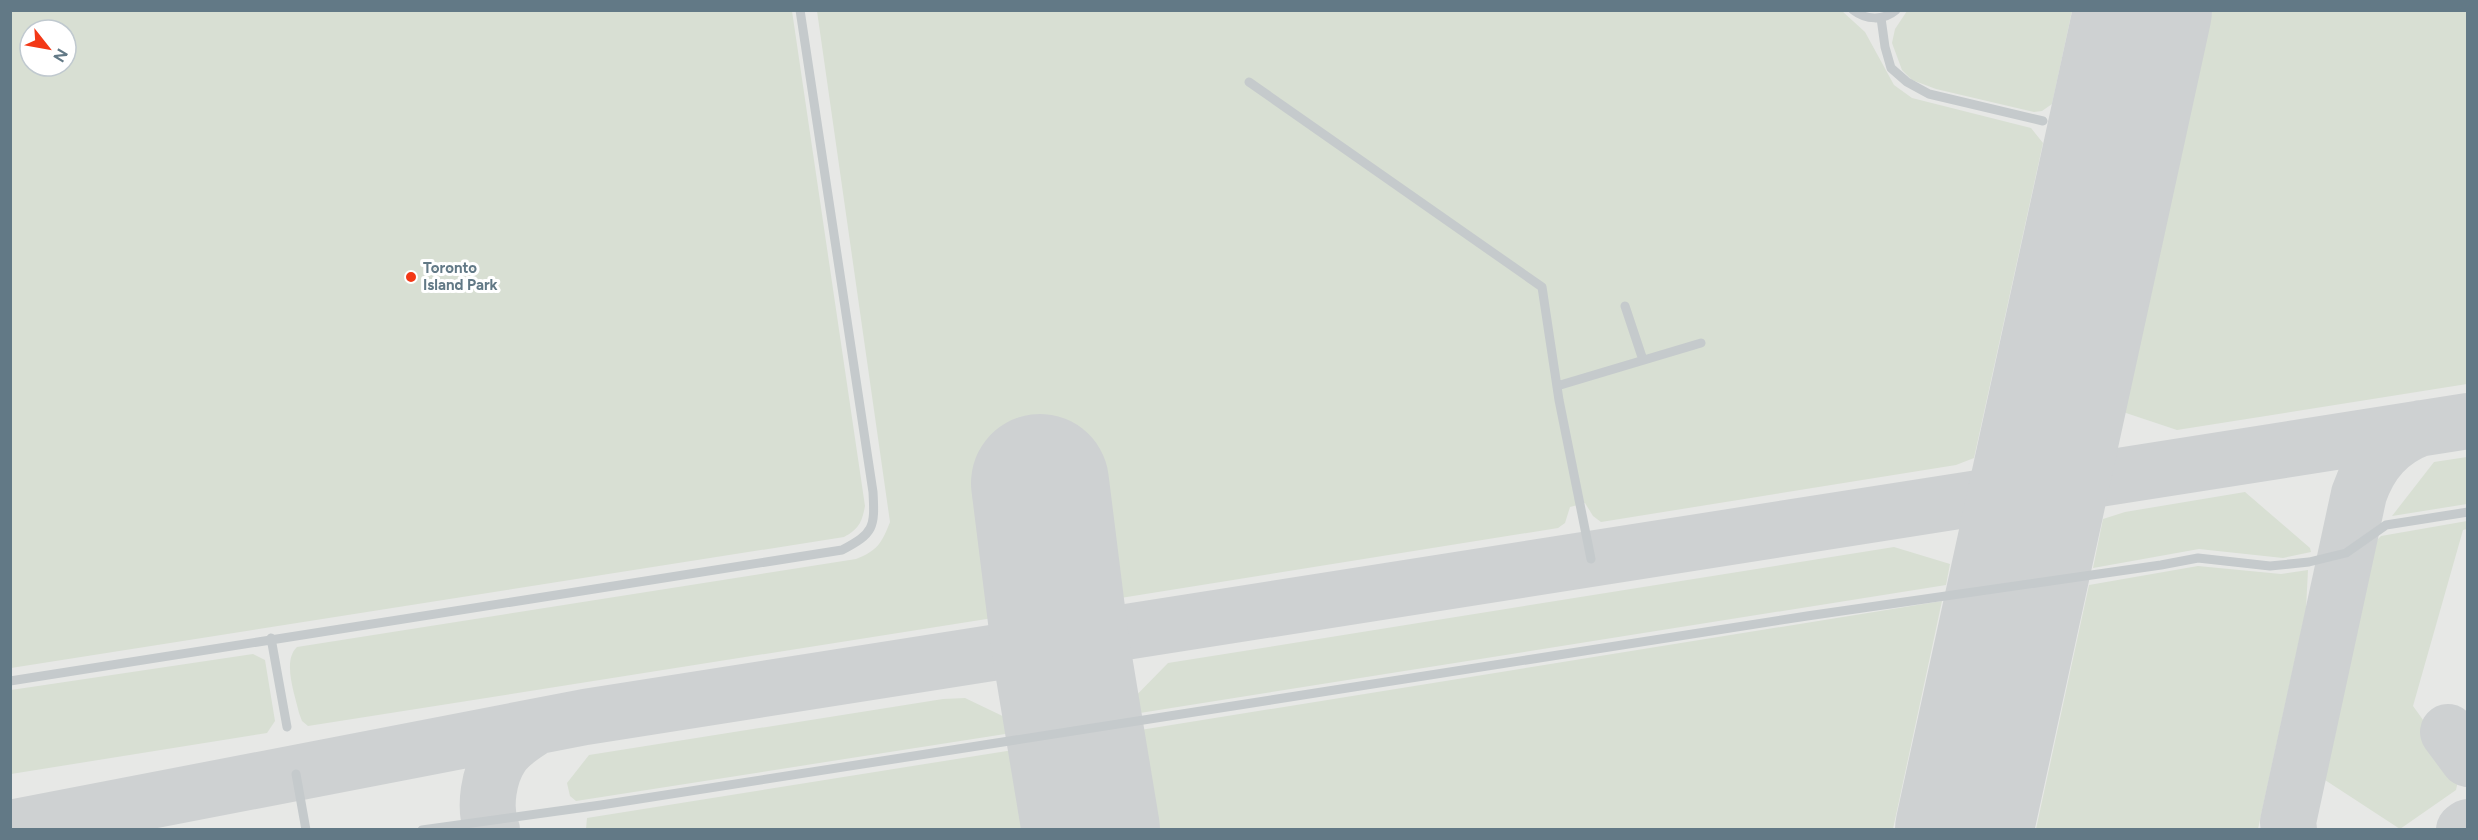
<svg xmlns="http://www.w3.org/2000/svg" width="2478" height="840" font-family="Figtree,sans-serif">
	<style>
		.built { fill: #e7e8e6 }
		.green { fill: #d8dfd3; fill-rule: evenodd }
		.lines { fill: none; stroke-linecap: round; stroke-linejoin: round }
		.taxiway { stroke: #ced1d2; stroke-width: 56 }
		.runway { stroke: #ced1d2; stroke-width: 138 }
		.lane { stroke: #c5cacc; stroke-width: 9 }
		.poi-dot { fill: #f33816; stroke: #fff; stroke-width: 2 }
		.labels { text-anchor: middle; dominant-baseline: central; stroke-width: 6; stroke-linejoin: round; paint-order: stroke }
		.poi-label { font-size: 15px; font-weight: bold; fill: #627986; stroke: #fff; text-anchor: start }
	</style>
	<rect width="100%" height="100%" fill="#f6f6f2"/>
	<!-- built -->
	<path class="built" d="M 770,11 L 2467,11 L 2467,829 L 11,830 L 11,649 Z"/>
	<!-- green -->
	<path class="green" d="M 10,11 L 792,11 L 865,506 C 862,522 859,529 844,537 L 11,668 ZM 30,30 L 66,30 L 66,66 L 30,66 Z
		M 817,11 L 1842,11 L 1865,32 L 1894,85 L 1912,98 L 2031,128 L 2043,143 L 1974,458 L 1956,465 L 1601,522 L 1593,516 L 1585,503 L 1570,507 L 1565,523 L 1558,528 L 1108,600 L 1103,598 L 1083,472 L 990,486 L 1012,615 L 308,726 L 302,721 L 299,713 C 295,695 282,661 297,647 L 856,559 C 877,551 882,543 890,522 Z
		M 1907,11 L 2072,11 L 2052,104 L 2042,111 L 2034,112 L 1936,89 L 1912,80 L 1902,70 L 1892,43 L 1895,29 Z
		M 2212,11 L 2467,11 L 2467,384 L 2177,430 L 2123,412 Z
		M 2467,457 L 2467,504 L 2392,516 L 2434,462 Z
		M 2245,492 L 2310,548 L 2311,552 L 2283,558 L 2199,549 L 2093,568 L 2103,519 L 2125,512 Z
		M 2467,521 L 2467,529 L 2463,530 L 2413,706 L 2460,771 L 2456,790 L 2400,829 L 2325,780 L 2377,540 L 2381,536 Z
		M 1894,547 L 1950,564 L 1946,585 L 1121,716 L 1119,713 L 1168,663 Z
		M 2198,566 L 2281,574 L 2308,570 L 2306,609 L 2258,829 L 2036,829 L 2089,585 Z
		M 1942,601 L 1893,829 L 1136,829 L 1123,745 L 1128,732 Z
		M 253,654 L 265,660 L 275,721 L 267,733 L 11,774 L 11,690 Z
		M 965,698 L 1015,722 L 1024,731 L 576,801 L 570,796 L 567,783 L 589,755 L 943,699 Z
		M 1019,749 L 1031,755 L 1042,829 L 586,829 L 587,818 Z"/>
	<g class="lines">
		<!-- taxiway -->
		<path class="taxiway" d="M 2448,732 L 2468,759
			M 10,828 L 585,717 L 2468,421
			M 492,830 C 483,807 489,774 502,755 C 510,743 524,735 536,727
			M 2289,830 L 2288,822 L 2359,494 C 2370,462 2389,440 2421,428
			M 2464,830 L 2468,827"/>
		<!-- runway -->
		<path class="runway" d="M 1040,483 L 1060,643 L 1091,830
			M 1964,830 L 2143,10"/>
		<!-- lane -->
		<path class="lane" d="M 1853,10 C 1866,20 1883,21 1896,10
			M 1881,18 L 1885,47 L 1891,68 L 1907,82 L 1929,94 L 2043,121
			M 1249,82 L 1542,287 L 1559,400 L 1591,559
			M 1625,306 L 1643,360
			M 1557,386 L 1701,343
			M 271,638 L 287,727
			M 10,681 L 842,550 C 874,533 875,528 873,492 L 800,10
			M 296,774 L 306,830
			M 422,830 L 601,805 L 1807,616 L 2161,565 L 2198,558 L 2270,566 L 2309,562 L 2346,553 L 2386,525 L 2468,512"/>
	</g>
	<!-- markers -->
	<circle class="poi-dot" cx="411" cy="277" r="6"/>
	<g class="labels">
		<!-- poi labels -->
		<g class="poi-label">
			<text x="423" y="268">Toronto<tspan x="423" dy="17">Island Park</tspan></text>
		</g>
	</g>
	<!-- border -->
	<rect width="2478" height="840" fill="none" stroke="#627986" stroke-width="24"/>
	<!-- north arrow -->
	<g transform="translate(48 48) rotate(121)"><circle r="28" fill="#ffffff" stroke="#c0c9cf" stroke-width="1.5"/>
	<path d="M0-4.5L10 22L0 15L-10 22Z" fill="#f33816"/>
	<text y="-9" font-size="16" font-weight="bold" text-anchor="middle" fill="#627986">N</text>
	</g>
</svg>
